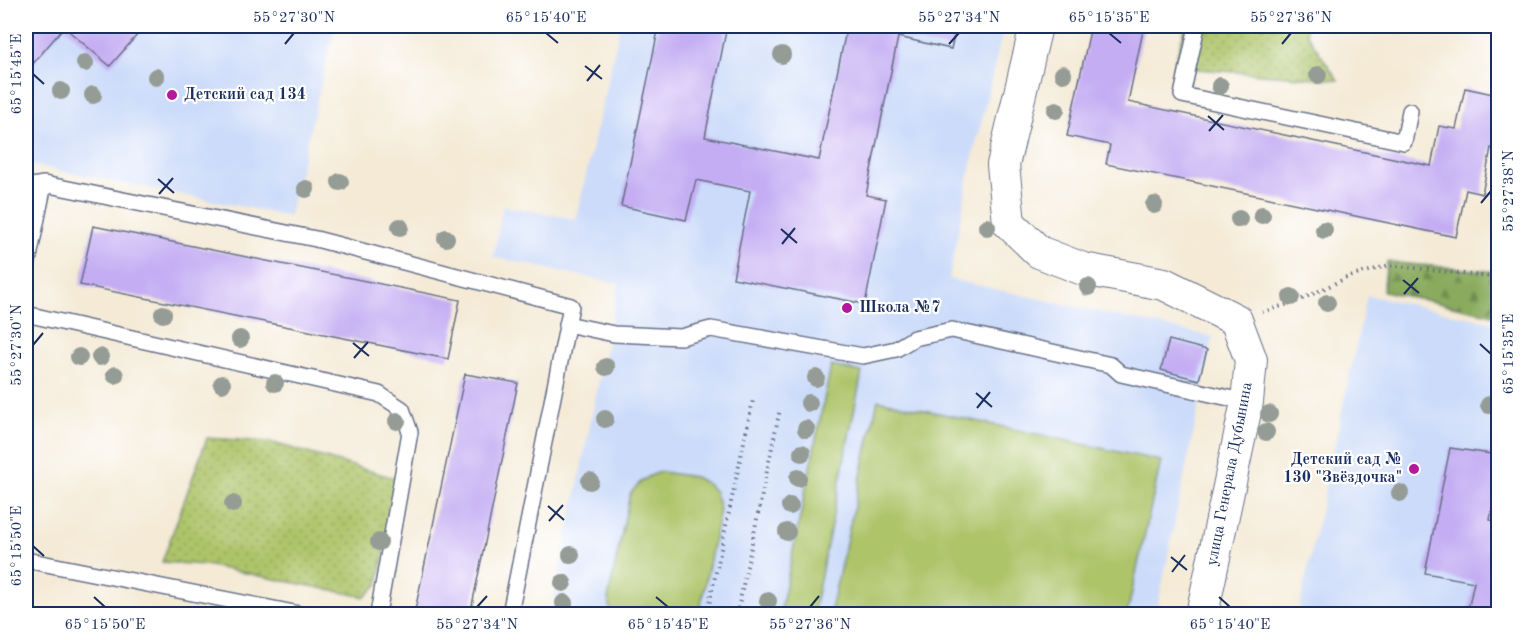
<svg xmlns="http://www.w3.org/2000/svg" width="1524" height="640" font-family="'Old Standard TT',serif">
	<style>
		.built { fill: #ccdbf9 }
		.grass { fill: url(#grass-dots); stroke: #647a64; stroke-width: 1.5 }
		.forest { fill: url(#forest-firs); stroke: #526c5e; stroke-width: 1.5 }
		.pitch { fill: #adc469; stroke: #647a64; stroke-width: 1.5 }
		.building { fill: #c4adf3 }
		.lines { fill: none; stroke-linecap: round; stroke-linejoin: round }
		.service-casing { stroke: #677088; stroke-width: 18 }
		.minor-casing { stroke: #677088; stroke-width: 34 }
		.path { stroke: #677088; stroke-width: 4; stroke-dasharray: 1.5 4.5; stroke-linecap: butt }
		.service { stroke: #fff; stroke-width: 15 }
		.minor { stroke: #fff; stroke-width: 32 }
		.tree { fill: #959c96 }
		.ticks { fill: none; stroke: #1b2f5e; stroke-width: 2 }
		.poi-dot { fill: #b5179e; stroke: #fff; stroke-width: 2 }
		.labels { text-anchor: middle; dominant-baseline: central; stroke-width: 4.5; stroke-linejoin: round; paint-order: stroke }
		.poi-label { font-size: 16px; font-weight: bold; fill: #1b2f5e; stroke: #fff; text-anchor: start }
		.street-label { font-size: 16px; fill: #1b2f5e; stroke: #fff }
		.neatline { fill: none; stroke: #1b2f5e; stroke-width: 2 }
		.ticks-label { font-size: 15px; text-anchor: middle; fill: #1b2f5e }
	</style>
	<defs>
		<pattern id="grass-dots" width="8" height="8" patternUnits="userSpaceOnUse" patternTransform="scale(1.5)"><rect width="8" height="8" fill="#adc469"/><path d="M2 2h.1M6 6h.1" fill="none" stroke="#8ca05a" stroke-width="1.8" stroke-linecap="round"/></pattern>
		<pattern id="forest-firs" width="22" height="20" patternUnits="userSpaceOnUse" patternTransform="scale(1.5)"><rect width="22" height="20" fill="#8aaa5d"/><path d="M5 1l3.5 6h-7zM16 11l3.5 6h-7z" fill="#708b50"/></pattern>
	</defs>
	<rect width="100%" height="100%" fill="#fff"/>
	<filter id="ink" filterUnits="userSpaceOnUse"><feTurbulence type="fractalNoise" baseFrequency=".0167" numOctaves="2"/><feDisplacementMap in="SourceGraphic" scale="12" xChannelSelector="R" yChannelSelector="G"/><feConvolveMatrix kernelMatrix="1 2 1 2 8 2 1 2 1" color-interpolation-filters="sRGB"/></filter>
	<filter id="wash" filterUnits="userSpaceOnUse"><feTurbulence type="fractalNoise" baseFrequency=".008" numOctaves="4" result="noise"/><feDisplacementMap in="SourceGraphic" scale="24" xChannelSelector="R" yChannelSelector="G"/><feGaussianBlur stdDeviation="1.35" result="paint"/><feColorMatrix in="noise" values="0 0 0 0 0 0 0 0 0 0 0 0 0 0 0 0 0 1.4 0 .05"/><feComposite in="paint" operator="in"/></filter>
	<g filter="url(#wash)">
		<rect width="100%" height="100%" fill="#f4ead6"/>
		<!-- built -->
		<path class="built" d="M 26,26 L 335,26 L 289,216 L 26,164 Z
			M 620,26 L 1004,26 L 971,165 L 949,279 L 1213,337 L 1156,614 L 551,614 L 619,284 L 493,257 L 503,206 L 576,219 Z
			M 1367,295 L 1498,324 L 1498,614 L 1298,614 Z"/>
		<!-- grass -->
		<path class="grass" d="M 1186,26 L 1306,26 L 1306,33 L 1338,80 L 1173,67 Z
			M 207,438 L 270,442 L 398,479 L 378,584 L 365,597 L 205,565 L 162,562 Z"/>
		<!-- forest -->
		<path class="forest" d="M 1387,262 L 1498,272 L 1498,316 L 1383,291 Z"/>
		<!-- pitch -->
		<path class="pitch" d="M 831,366 L 862,372 L 813,614 L 780,614 Z
			M 878,400 L 1161,461 L 1127,614 L 830,614 Z
			M 662,472 L 695,477 L 709,485 L 715,492 L 720,510 L 699,614 L 611,614 L 608,599 L 630,494 C 640,482 647,475 662,472 Z"/>
		<g id="blocks">
			<!-- building -->
			<path class="building" d="M 26,26 L 145,26 L 110,66 L 64,27 L 26,72 Z
				M 659,26 L 727,26 L 705,137 L 819,160 L 847,26 L 956,26 L 951,49 L 898,37 L 866,195 L 886,199 L 865,304 L 733,278 L 750,191 L 696,180 L 686,220 L 621,206 Z
				M 1091,26 L 1144,26 L 1128,102 L 1431,166 L 1439,126 L 1456,129 L 1465,88 L 1498,95 L 1498,150 L 1491,148 L 1482,194 L 1466,190 L 1456,237 L 1106,164 L 1110,145 L 1067,136 Z
				M 93,226 L 460,300 L 448,359 L 80,285 Z
				M 1169,340 L 1207,350 L 1199,380 L 1161,370 Z
				M 465,374 L 518,383 L 470,615 L 414,615 Z
				M 1450,448 L 1498,455 L 1498,479 L 1490,520 L 1498,522 L 1498,615 L 1467,615 L 1474,582 L 1425,573 Z"/>
		</g>
	</g>
	<g filter="url(#ink)">
		<use href="#blocks" fill-opacity="0" stroke="#677088" stroke-width="1.5"/>
		<g class="lines">
			<defs>
				<path id="service" d="M 1197,26 L 1182,95 L 1404,142 L 1410,111
					M 26,187 L 44,184 L 316,239 L 571,306 L 510,614
					M 26,272 L 44,184
					M 26,314 L 379,394 L 402,409 L 410,432 L 378,614
					M 567,324 L 614,334 L 681,337 L 711,329 L 863,356 L 896,349 L 914,338 L 952,330 L 1111,365 L 1121,374 L 1247,402
					M 26,560 L 299,614"/>
				<path id="minor" d="M 1036,26 L 1003,165 L 1009,223 L 1039,252 L 1083,269 L 1164,284 L 1236,320 L 1251,360 L 1247,402 L 1202,614"/>
			</defs>
			<!-- service casing -->
			<use href="#service" class="service-casing"/>
			<!-- minor casing -->
			<use href="#minor" class="minor-casing"/>
			<!-- path -->
			<path class="path" d="M 1262,312 L 1298,301 L 1346,278 L 1389,265 L 1498,278
				M 707,614 L 753,400
				M 737,614 L 780,409"/>
			<!-- service -->
			<use href="#service" class="service"/>
			<!-- minor -->
			<use href="#minor" class="minor"/>
		</g>
		<!-- trees -->
		<g class="tree">
			<circle cx="782" cy="55" r="9"/>
			<circle cx="85" cy="63" r="9"/>
			<circle cx="1063" cy="74" r="9"/>
			<circle cx="1318" cy="75" r="9"/>
			<circle cx="156" cy="77" r="9"/>
			<circle cx="1220" cy="86" r="9"/>
			<circle cx="61" cy="91" r="9"/>
			<circle cx="93" cy="95" r="9"/>
			<circle cx="1056" cy="110" r="9"/>
			<circle cx="340" cy="182" r="9"/>
			<circle cx="306" cy="189" r="9"/>
			<circle cx="1154" cy="205" r="9"/>
			<circle cx="1262" cy="215" r="9"/>
			<circle cx="1239" cy="219" r="9"/>
			<circle cx="400" cy="227" r="9"/>
			<circle cx="987" cy="227" r="9"/>
			<circle cx="1324" cy="230" r="9"/>
			<circle cx="446" cy="238" r="9"/>
			<circle cx="1088" cy="287" r="9"/>
			<circle cx="1291" cy="297" r="9"/>
			<circle cx="1327" cy="303" r="9"/>
			<circle cx="163" cy="314" r="9"/>
			<circle cx="240" cy="339" r="9"/>
			<circle cx="79" cy="357" r="9"/>
			<circle cx="100" cy="357" r="9"/>
			<circle cx="606" cy="367" r="9"/>
			<circle cx="115" cy="375" r="9"/>
			<circle cx="816" cy="378" r="9"/>
			<circle cx="275" cy="383" r="9"/>
			<circle cx="222" cy="384" r="9"/>
			<circle cx="809" cy="403" r="9"/>
			<circle cx="1489" cy="405" r="9"/>
			<circle cx="1269" cy="414" r="9"/>
			<circle cx="605" cy="419" r="9"/>
			<circle cx="397" cy="421" r="9"/>
			<circle cx="806" cy="429" r="9"/>
			<circle cx="1266" cy="432" r="9"/>
			<circle cx="802" cy="453" r="9"/>
			<circle cx="798" cy="478" r="9"/>
			<circle cx="590" cy="481" r="9"/>
			<circle cx="1400" cy="493" r="9"/>
			<circle cx="233" cy="504" r="9"/>
			<circle cx="790" cy="506" r="9"/>
			<circle cx="787" cy="532" r="9"/>
			<circle cx="379" cy="542" r="9"/>
			<circle cx="571" cy="555" r="9"/>
			<circle cx="563" cy="583" r="9"/>
			<circle cx="768" cy="601" r="9"/>
			<circle cx="564" cy="603" r="9"/>
		</g>
	</g>
	<!-- ticks -->
	<path class="ticks" d="M 546,33 L 558,43M 1109,33 L 1121,43M 285,44 L 294,33M 949,44 L 959,33M 1282,44 L 1291,33M 585,66 L 602,79M 33,74 L 44,84M 587,81 L 600,65M 1208,116 L 1224,130M 1209,131 L 1223,115M 158,179 L 174,193M 159,194 L 173,178M 1481,203 L 1491,191M 781,229 L 797,243M 782,244 L 795,228M 1403,280 L 1419,293M 1404,294 L 1418,278M 353,343 L 369,356M 1480,344 L 1491,354M 33,345 L 43,333M 354,358 L 368,342M 976,393 L 992,407M 977,408 L 990,392M 548,506 L 564,520M 549,521 L 563,505M 33,546 L 44,556M 1171,557 L 1187,570M 1172,572 L 1185,555M 94,597 L 105,607M 656,597 L 668,607M 1219,597 L 1230,607M 477,607 L 487,596M 810,607 L 819,596"/>
	<!-- markers -->
	<g class="poi-dot">
		<circle cx="172" cy="95" r="6"/>
		<circle cx="847" cy="308" r="6"/>
		<circle cx="1414" cy="469" r="6"/>
	</g>
	<g class="labels">
		<!-- poi labels -->
		<g class="poi-label">
			<text x="184" y="95">Детский сад 134</text>
			<text x="859" y="308">Школа №7</text>
			<text x="1402" y="460" text-anchor="end">Детский сад №<tspan x="1402" dy="18">130 "Звёздочка"</tspan></text>
		</g>
		<!-- street labels -->
		<g class="street-label">
			<text transform="translate(1230 474) rotate(-79)">улица Генерала Дубынина</text>
		</g>
	</g>
	<!-- margin -->
	<rect width="1524" height="640" fill="none" stroke="#fff" stroke-width="66"/>
	<rect x="33" y="33" width="1458" height="574" class="neatline"/>
	<g class="ticks-label">
		<text x="294" y="22">55°27'30"N</text>
		<text x="546" y="22">65°15'40"E</text>
		<text x="959" y="22">55°27'34"N</text>
		<text x="1109" y="22">65°15'35"E</text>
		<text x="1291" y="22">55°27'36"N</text>
		<text transform="translate(16 74) rotate(-90)" y="5">65°15'45"E</text>
		<text transform="translate(1508 191) rotate(-90)" y="5">55°27'38"N</text>
		<text transform="translate(16 345) rotate(-90)" y="5">55°27'30"N</text>
		<text transform="translate(1508 354) rotate(-90)" y="5">65°15'35"E</text>
		<text transform="translate(16 546) rotate(-90)" y="5">65°15'50"E</text>
		<text x="105" y="629">65°15'50"E</text>
		<text x="477" y="629">55°27'34"N</text>
		<text x="668" y="629">65°15'45"E</text>
		<text x="810" y="629">55°27'36"N</text>
		<text x="1230" y="629">65°15'40"E</text>
	</g>
</svg>
